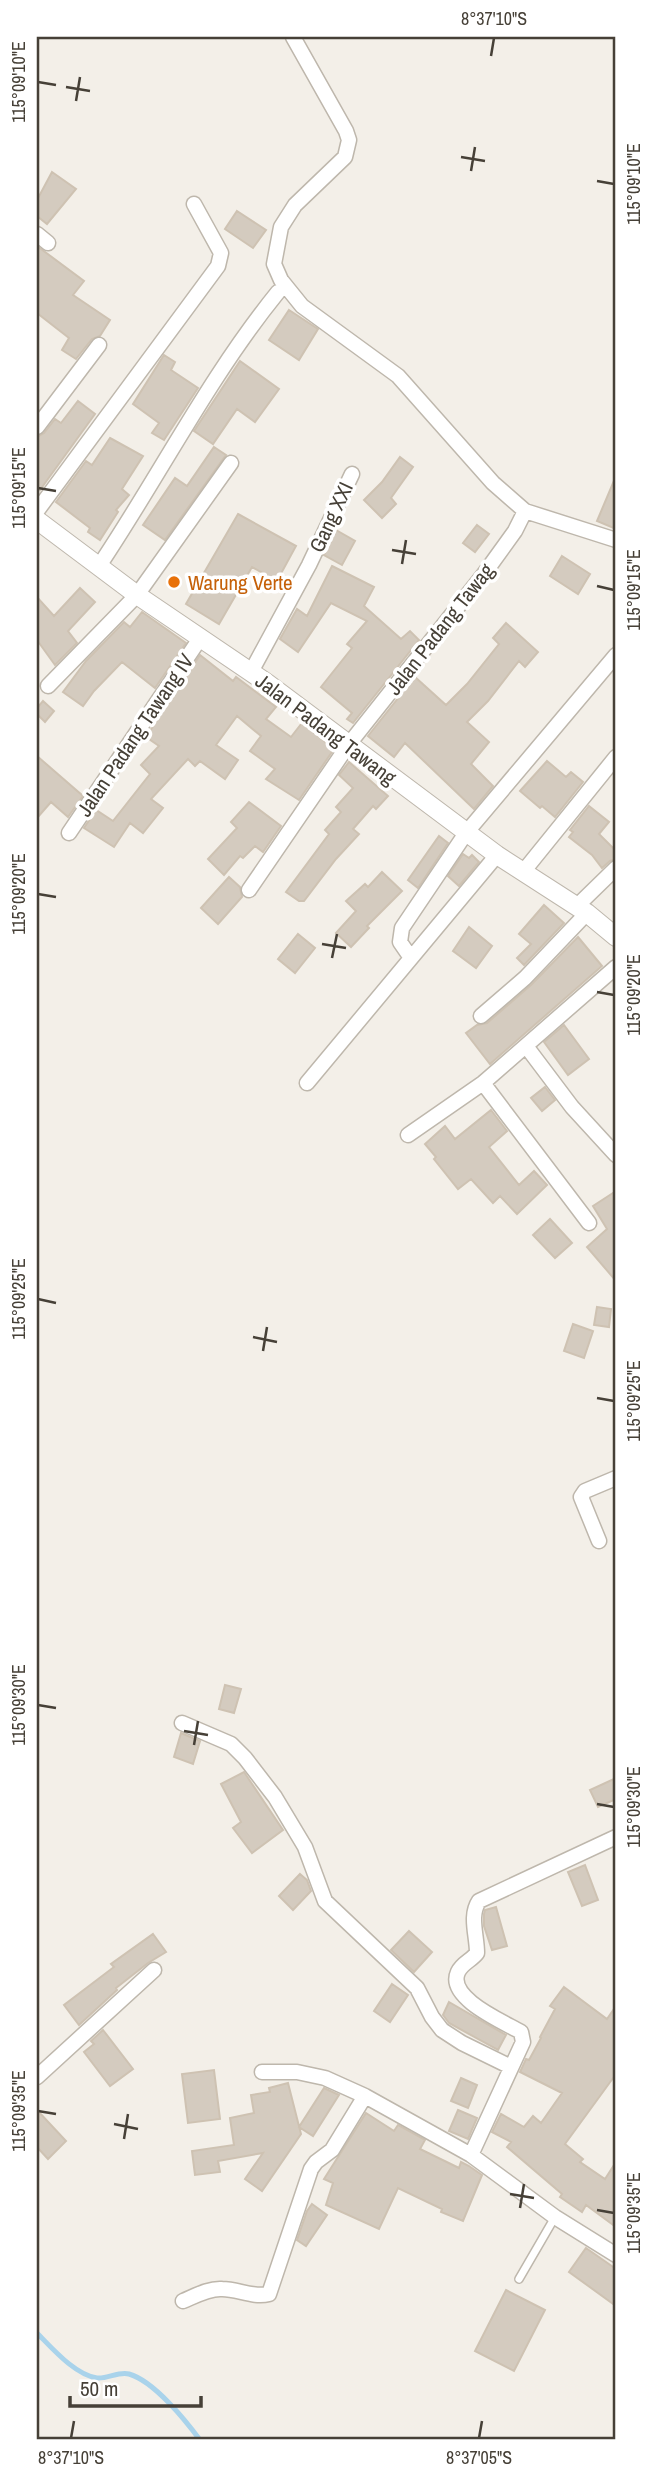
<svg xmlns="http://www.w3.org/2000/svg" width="653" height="2477" font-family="'Archivo Narrow',sans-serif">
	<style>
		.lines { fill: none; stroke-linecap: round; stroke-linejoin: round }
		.stream { stroke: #a9d3eb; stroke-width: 5 }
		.building { fill: #d4cbbf; stroke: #cec2b2; stroke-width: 2 }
		.service-casing { stroke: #beb7ac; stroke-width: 10 }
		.minor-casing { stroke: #beb7ac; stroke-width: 17 }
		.tertiary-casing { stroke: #beb7ac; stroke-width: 20 }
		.service { stroke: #fff; stroke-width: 7 }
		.minor { stroke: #fff; stroke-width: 14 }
		.tertiary { stroke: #fff; stroke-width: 18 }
		.ticks { fill: none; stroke: #464037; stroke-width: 2.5 }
		.food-dot { fill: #e8710a; stroke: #fff; stroke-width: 2.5 }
		.labels { text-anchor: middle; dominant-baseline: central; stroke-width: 7; stroke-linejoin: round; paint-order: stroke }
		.street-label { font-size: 21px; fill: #464037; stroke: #fff }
		.food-label { font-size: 21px; fill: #c56008; stroke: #fff; text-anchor: start }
		.neatline { fill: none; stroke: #464037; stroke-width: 2.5 }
		.ticks-label { font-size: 18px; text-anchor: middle; fill: #464037 }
	</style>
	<rect width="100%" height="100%" fill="#f3efe8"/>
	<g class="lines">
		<!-- stream -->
		<path class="stream" d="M 37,2333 C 52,2348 75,2375 97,2378 C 108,2379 119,2371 129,2374 C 154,2381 186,2421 200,2440"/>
	</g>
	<!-- building -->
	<path class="building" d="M 52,172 L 76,189 L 47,224 L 37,216 L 37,200 Z
		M 237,211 L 266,230 L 253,248 L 225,229 Z
		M 37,246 L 84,281 L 73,295 L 110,320 L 100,336 L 92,339 L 76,359 L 62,350 L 69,338 L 37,313 Z
		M 289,310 L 318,329 L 299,360 L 269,340 Z
		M 164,355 L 175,362 L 171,370 L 198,388 L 164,440 L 152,433 L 159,423 L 133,404 Z
		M 240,361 L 279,389 L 255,422 L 237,409 L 213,444 L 194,431 Z
		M 78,401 L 95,414 L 40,490 L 37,487 L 37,437 L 44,433 L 55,419 L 61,423 Z
		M 110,438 L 143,456 L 122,489 L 129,495 L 116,510 L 118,512 L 100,540 L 88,532 L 90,528 L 56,502 L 86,461 L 92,465 Z
		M 214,447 L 226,455 L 165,540 L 143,525 L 175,478 L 187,486 Z
		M 400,457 L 413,467 L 391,498 L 396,504 L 382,518 L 364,500 L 382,482 Z
		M 616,476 L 616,529 L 597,521 Z
		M 238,514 L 296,546 L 277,581 L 252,567 L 219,624 L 186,604 Z
		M 477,525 L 489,534 L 475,552 L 463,543 Z
		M 336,530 L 355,541 L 342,565 L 324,555 Z
		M 562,556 L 590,574 L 578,594 L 550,576 Z
		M 332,566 L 374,587 L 364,606 L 401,639 L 410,631 L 419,640 L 353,723 L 347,719 L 352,713 L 321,687 L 352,648 L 347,644 L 367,621 L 331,603 L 298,652 L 280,639 L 297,609 L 307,616 Z
		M 80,588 L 95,602 L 68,631 L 77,643 L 55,665 L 37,640 L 37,597 L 54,616 Z
		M 142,612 L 186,643 L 155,688 L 122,662 L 94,691 L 83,706 L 63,692 L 86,661 L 124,622 L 130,627 Z
		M 506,623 L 538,652 L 525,667 L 519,661 L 488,701 L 467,722 L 489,742 L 471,764 L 493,786 L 474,809 L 405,743 L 394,757 L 368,736 L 415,677 L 446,705 L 467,684 L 499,644 L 493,638 Z
		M 200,655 L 233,681 L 236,677 L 276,707 L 266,719 L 291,737 L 302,723 L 334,749 L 299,800 L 266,779 L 275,769 L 250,751 L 261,736 L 237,716 L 216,745 L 238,760 L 225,779 L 200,761 L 195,766 L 188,759 L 151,799 L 163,808 L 143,833 L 130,823 L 114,847 L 84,828 L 96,810 L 113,821 L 150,774 L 141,765 L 159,746 L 146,737 Z
		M 43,701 L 54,711 L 45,722 L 37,714 L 37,708 Z
		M 37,756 L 83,796 L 68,817 L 51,802 L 37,818 Z
		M 547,761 L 566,777 L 571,772 L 583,782 L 555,817 L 542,806 L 540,808 L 520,791 Z
		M 349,762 L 388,796 L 376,809 L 373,806 L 353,829 L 359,834 L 336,859 L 304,901 L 299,901 L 286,892 L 329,834 L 325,830 L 341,812 L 336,807 L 353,788 L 339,775 Z
		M 249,802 L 281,826 L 263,852 L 255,846 L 243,858 L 240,856 L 224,875 L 208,859 L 237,828 L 231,822 Z
		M 589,806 L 609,822 L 599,834 L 616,851 L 616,859 L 610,861 L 602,868 L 592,855 L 569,837 L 573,832 L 570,830 Z
		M 439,836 L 448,843 L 418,888 L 408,880 Z
		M 463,854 L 469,858 L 472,855 L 479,862 L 459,886 L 448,876 Z
		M 382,872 L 402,891 L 367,926 L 369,928 L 351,947 L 336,933 L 356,911 L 346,901 L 365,884 L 368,887 Z
		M 229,877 L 240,887 L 242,897 L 218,924 L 201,908 Z
		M 544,905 L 564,923 L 524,965 L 517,958 L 531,944 L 519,934 Z
		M 469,927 L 492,946 L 476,968 L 453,951 Z
		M 298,934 L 315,948 L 295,973 L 278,959 Z
		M 578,937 L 602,966 L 490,1064 L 466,1033 L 477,1025 L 487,1023 L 531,985 Z
		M 564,1025 L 589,1059 L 568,1075 L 544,1042 Z
		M 545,1087 L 555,1100 L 542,1111 L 531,1098 Z
		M 491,1110 L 507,1131 L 489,1147 L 519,1185 L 534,1171 L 547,1185 L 517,1214 L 500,1196 L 493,1203 L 471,1179 L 458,1189 L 434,1159 L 436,1157 L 425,1144 L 445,1126 L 455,1139 Z
		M 616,1191 L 616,1281 L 587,1247 L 607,1229 L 593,1206 Z
		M 550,1219 L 572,1243 L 555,1258 L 533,1235 Z
		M 597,1307 L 611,1309 L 609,1327 L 594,1325 Z
		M 573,1324 L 593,1331 L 584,1358 L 564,1351 Z
		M 225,1685 L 241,1689 L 234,1713 L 219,1709 Z
		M 181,1733 L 200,1741 L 193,1764 L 174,1757 Z
		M 244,1772 L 283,1830 L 252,1853 L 233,1828 L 241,1822 L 221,1784 Z
		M 616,1778 L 616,1799 L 598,1807 L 590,1790 Z
		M 585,1865 L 598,1900 L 582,1906 L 568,1872 Z
		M 300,1874 L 307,1880 L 311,1891 L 293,1910 L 279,1896 Z
		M 496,1907 L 507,1946 L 492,1950 L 484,1926 L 484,1914 L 485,1910 Z
		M 409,1931 L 432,1952 L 414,1972 L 391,1950 Z
		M 153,1934 L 166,1952 L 148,1963 L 116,1988 L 117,1990 L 79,2025 L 64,2005 L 114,1967 L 111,1964 Z
		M 392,1984 L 408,1995 L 390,2022 L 374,2011 Z
		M 564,1987 L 607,2019 L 616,2006 L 616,2074 L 565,2144 L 583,2159 L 580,2162 L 605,2179 L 616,2162 L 616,2227 L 586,2205 L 582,2212 L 560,2197 L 562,2194 L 507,2147 L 511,2142 L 492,2132 L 501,2114 L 524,2127 L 533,2116 L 541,2123 L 562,2093 L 520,2072 L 526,2059 L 529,2060 L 541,2038 L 540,2037 L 555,2009 L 550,2006 Z
		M 449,2002 L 506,2035 L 498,2050 L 449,2023 L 443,2015 Z
		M 103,2030 L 133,2069 L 110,2086 L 84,2052 L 94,2044 L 91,2041 Z
		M 214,2070 L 220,2119 L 188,2123 L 182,2074 Z
		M 461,2078 L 477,2085 L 468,2108 L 451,2101 Z
		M 288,2083 L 301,2134 L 262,2191 L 245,2179 L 263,2153 L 218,2161 L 220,2172 L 195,2175 L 192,2151 L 234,2145 L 230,2118 L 254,2113 L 251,2095 L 270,2092 L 269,2088 Z
		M 324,2088 L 339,2095 L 313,2136 L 299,2127 Z
		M 37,2110 L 66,2141 L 48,2159 L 37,2147 Z
		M 458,2110 L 477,2118 L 468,2139 L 449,2131 Z
		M 366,2113 L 394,2131 L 398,2125 L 425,2140 L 420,2149 L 459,2168 L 461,2162 L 469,2166 L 482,2175 L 463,2221 L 441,2212 L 442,2209 L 398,2188 L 379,2229 L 326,2205 L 333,2183 L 324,2179 Z
		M 312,2204 L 327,2215 L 306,2246 L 297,2240 L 307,2211 Z
		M 586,2248 L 616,2269 L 616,2306 L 569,2272 Z
		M 506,2290 L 545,2310 L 514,2371 L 475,2351 Z"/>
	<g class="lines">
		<defs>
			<path id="service" d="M 519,2279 L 555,2217"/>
			<path id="minor" d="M 293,37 L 346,131 L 349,140 L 345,157 L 295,205 L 281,227 L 274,264 L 281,280 L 302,306 L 398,376 L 493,483 L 525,511 L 616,540
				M 37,234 L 48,243
				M 37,427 L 99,345
				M 37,511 L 218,266 L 221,253 L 194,204
				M 99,566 C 160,475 209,377 278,292
				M 251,672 L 309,565 L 352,474
				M 48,686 L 137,595 L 231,463
				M 69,833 L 201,637
				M 523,872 L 616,757
				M 249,890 L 349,744 L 484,574 L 515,531 L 525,511
				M 577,906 L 616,868
				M 411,958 L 400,942 L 402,928 L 466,833 L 616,655
				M 481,1016 L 525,978 L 587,913
				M 526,1046 L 572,1107 L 616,1155
				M 307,1083 L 497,855
				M 483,1083 L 589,1223
				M 408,1135 L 483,1083 L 616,967
				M 599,1541 L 581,1497 L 585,1491 L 616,1478
				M 182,1723 L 231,1744 L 245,1758 L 275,1797 L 305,1847 L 325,1901 L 417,1988 L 432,2017 L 442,2030 L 462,2043 L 511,2067
				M 262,2072 L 297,2072 L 325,2078 L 365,2096 L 471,2155 L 555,2217 L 616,2255
				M 37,2077 L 154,1970
				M 471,2155 L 523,2042 L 521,2032 C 504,2022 446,1998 458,1972 C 462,1963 472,1960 477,1953 C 477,1935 469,1916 479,1901 L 616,1837
				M 183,2301 C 195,2296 209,2288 222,2289 C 238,2289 253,2298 269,2294 L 311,2169 L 316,2162 L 332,2150 L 365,2096"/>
			<path id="tertiary" d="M 37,520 L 137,595 L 267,683 L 497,855 L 587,913 L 616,937"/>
		</defs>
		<!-- service casing -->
		<use href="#service" class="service-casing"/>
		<!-- minor casing -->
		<use href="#minor" class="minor-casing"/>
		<!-- tertiary casing -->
		<use href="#tertiary" class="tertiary-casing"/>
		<!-- service -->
		<use href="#service" class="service"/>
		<!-- minor -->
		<use href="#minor" class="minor"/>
		<!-- tertiary -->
		<use href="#tertiary" class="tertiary"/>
	</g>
	<!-- ticks -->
	<path class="ticks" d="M 491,56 L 494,38M 38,82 L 56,85M 66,87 L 90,91M 76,101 L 80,77M 461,157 L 485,161M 471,171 L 475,147M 597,181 L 614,184M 38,488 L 56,491M 392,550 L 416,554M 402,564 L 406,540M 597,586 L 614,590M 38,894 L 56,897M 322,944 L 346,948M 332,958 L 337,934M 597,992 L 614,995M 38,1299 L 56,1303M 253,1337 L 277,1342M 263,1351 L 267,1327M 597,1398 L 614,1401M 38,1705 L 56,1708M 184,1731 L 208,1735M 194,1745 L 198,1721M 597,1804 L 614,1807M 38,2111 L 56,2114M 114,2124 L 138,2129M 124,2139 L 128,2114M 510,2194 L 534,2198M 520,2208 L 524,2184M 597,2210 L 614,2213M 71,2438 L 74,2421M 479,2438 L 482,2421"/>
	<!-- markers -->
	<circle class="food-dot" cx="174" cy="582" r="7"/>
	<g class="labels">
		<!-- street labels -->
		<g class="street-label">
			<text transform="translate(331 517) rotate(-65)">Gang XXI</text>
			<text transform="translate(440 629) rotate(-52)">Jalan Padang Tawag</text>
			<text transform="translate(326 729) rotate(37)">Jalan Padang Tawang</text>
			<text transform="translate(135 735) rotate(-56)">Jalan Padang Tawang IV</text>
		</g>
		<!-- food labels -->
		<g class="food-label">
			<text x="188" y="582">Warung Verte</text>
		</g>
	</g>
	<!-- border -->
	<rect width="653" height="2477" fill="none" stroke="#ffffff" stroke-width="77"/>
	<!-- scale -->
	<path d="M70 2396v10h131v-10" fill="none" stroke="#464037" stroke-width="3.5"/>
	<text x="80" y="2396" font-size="21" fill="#464037" stroke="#ffffff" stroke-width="5" paint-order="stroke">50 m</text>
	<rect x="38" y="38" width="576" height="2400" class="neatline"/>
	<g class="ticks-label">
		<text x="494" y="25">8°37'10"S</text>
		<text transform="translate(19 82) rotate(-90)" y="6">115°09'10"E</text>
		<text transform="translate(634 184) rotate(-90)" y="6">115°09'10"E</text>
		<text transform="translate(19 488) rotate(-90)" y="6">115°09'15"E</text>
		<text transform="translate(634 590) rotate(-90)" y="6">115°09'15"E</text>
		<text transform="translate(19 894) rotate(-90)" y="6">115°09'20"E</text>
		<text transform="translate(634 995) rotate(-90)" y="6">115°09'20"E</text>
		<text transform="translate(19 1299) rotate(-90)" y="6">115°09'25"E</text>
		<text transform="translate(634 1401) rotate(-90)" y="6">115°09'25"E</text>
		<text transform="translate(19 1705) rotate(-90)" y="6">115°09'30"E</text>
		<text transform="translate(634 1807) rotate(-90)" y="6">115°09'30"E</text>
		<text transform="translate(19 2111) rotate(-90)" y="6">115°09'35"E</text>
		<text transform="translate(634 2213) rotate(-90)" y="6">115°09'35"E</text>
		<text x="71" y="2464">8°37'10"S</text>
		<text x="479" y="2464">8°37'05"S</text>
	</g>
</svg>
